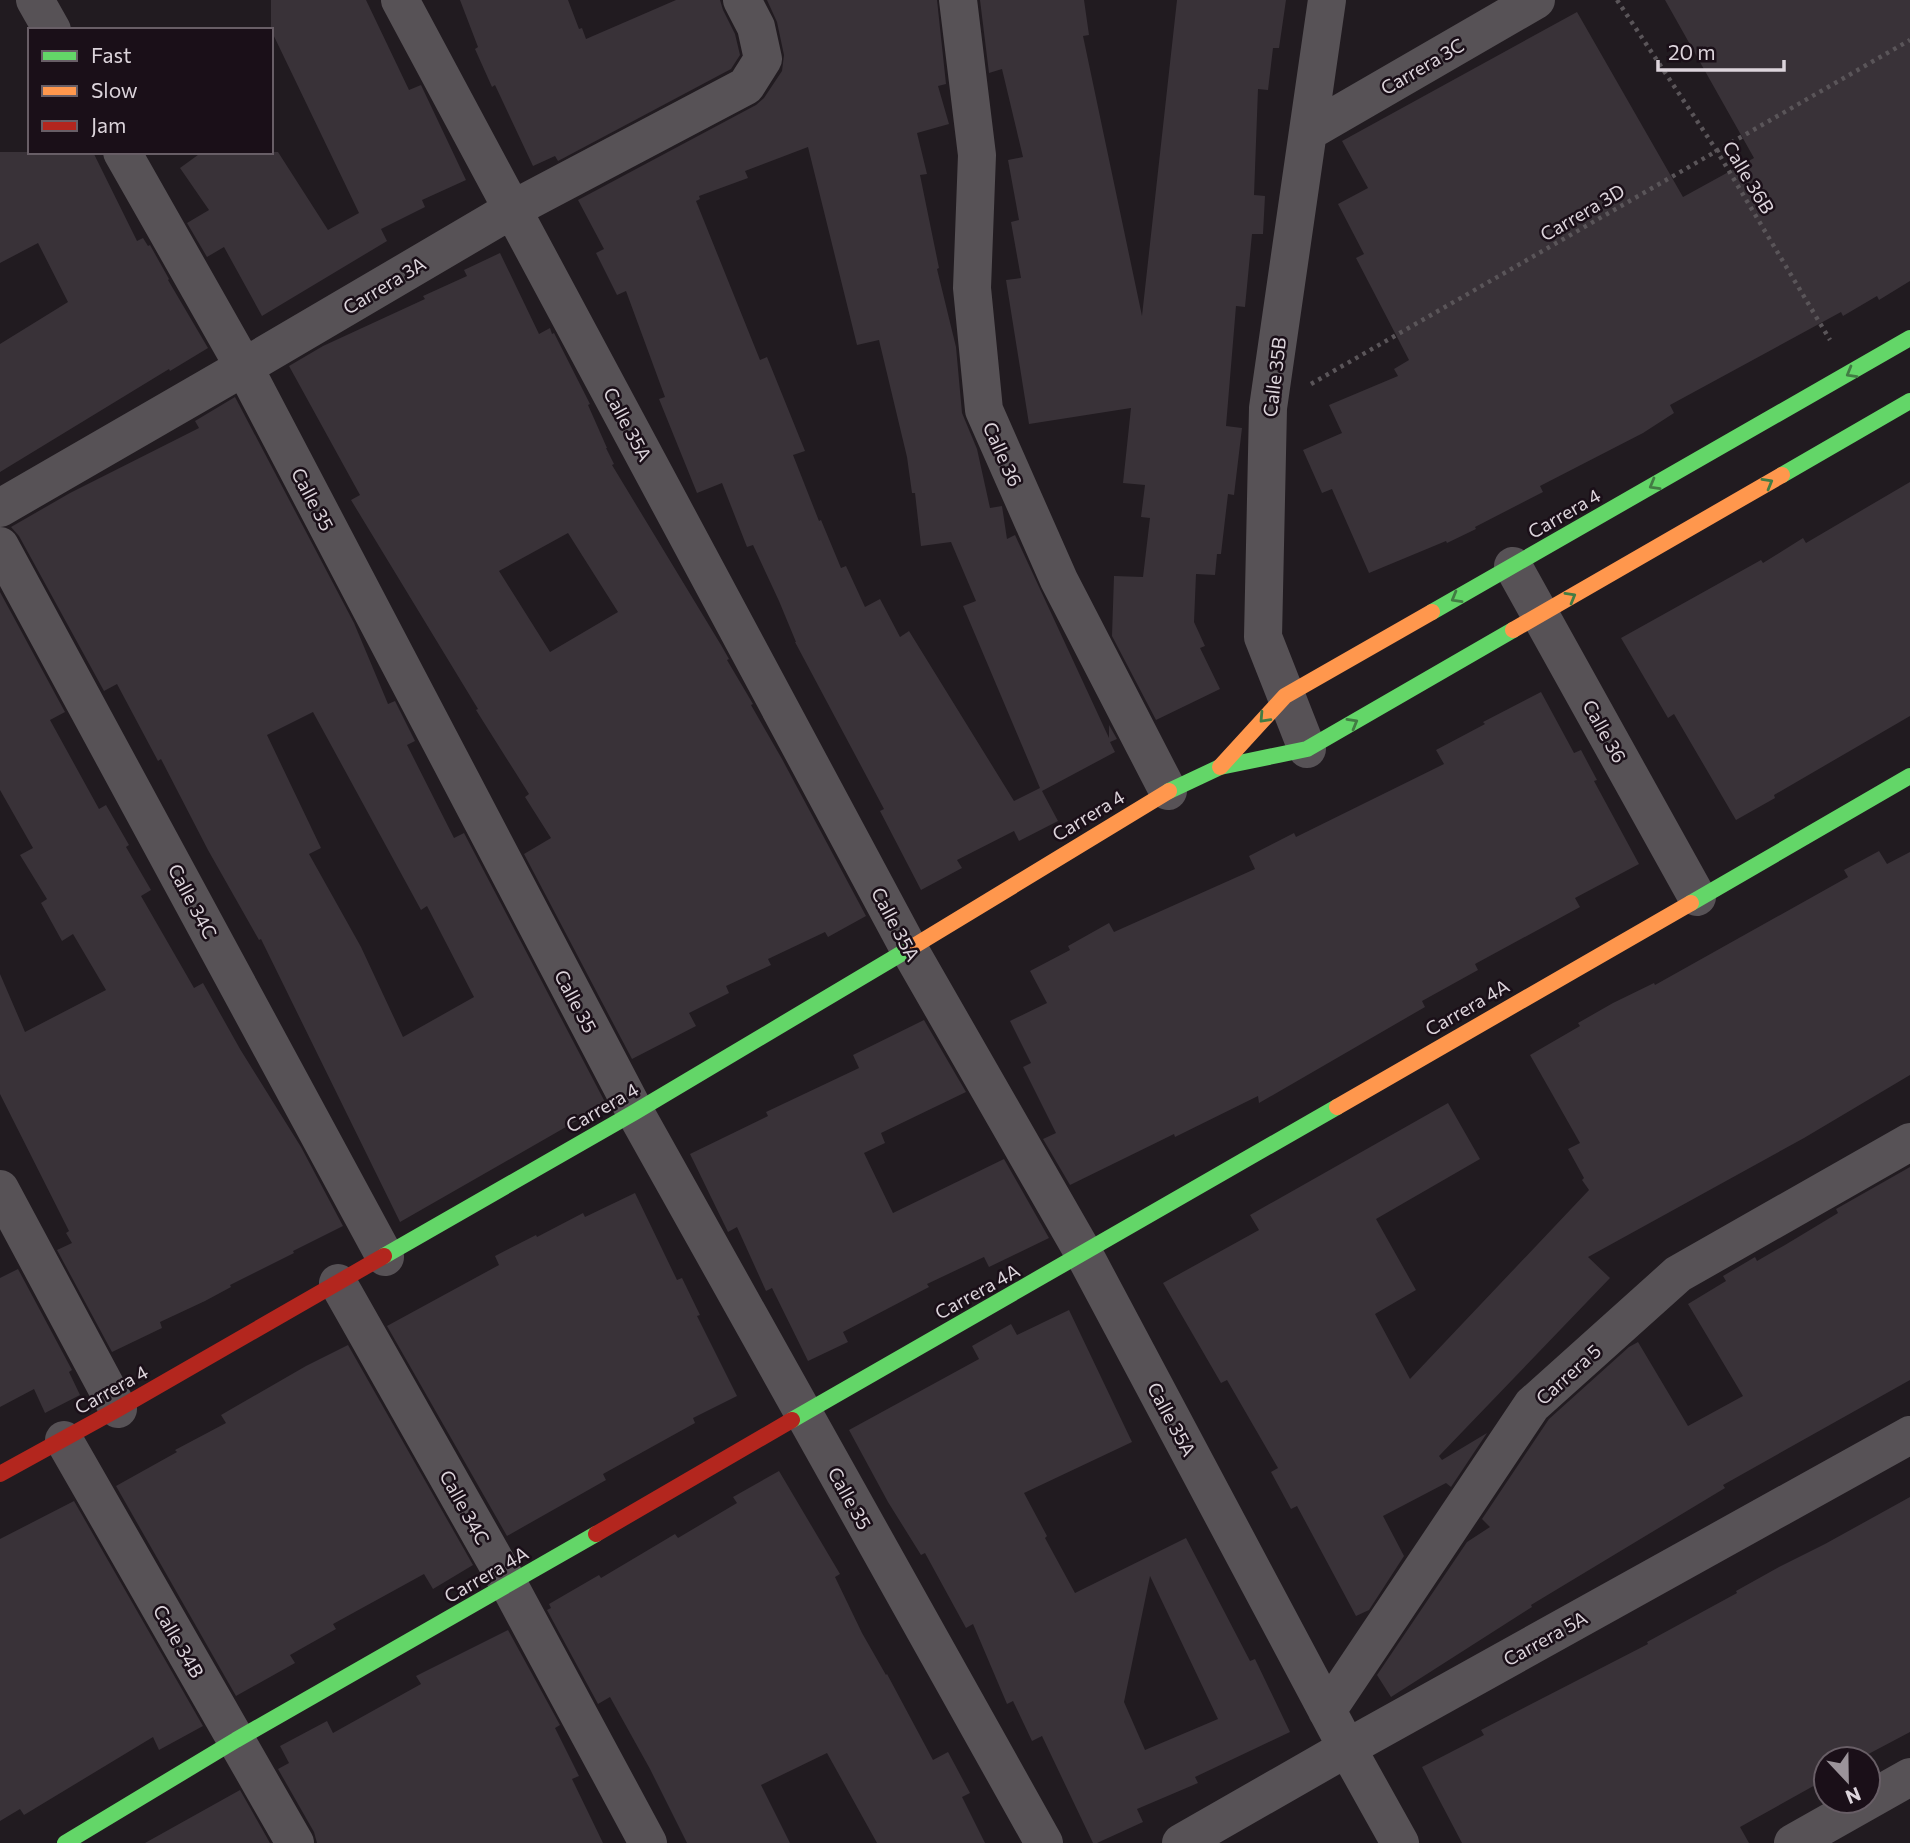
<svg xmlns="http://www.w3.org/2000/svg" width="1910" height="1843" font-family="Commissioner,sans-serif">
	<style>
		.building { fill: #393238; fill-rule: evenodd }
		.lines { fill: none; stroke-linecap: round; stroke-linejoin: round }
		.path { stroke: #5a5559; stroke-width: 4.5; stroke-dasharray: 3.5 5; stroke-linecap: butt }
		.street { stroke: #575256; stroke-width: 38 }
		.fast { stroke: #63d668; stroke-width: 16 }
		.slow { stroke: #ff974d; stroke-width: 16 }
		.jam { stroke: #b3261e; stroke-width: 16 }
		.oneway { stroke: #427c44 }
		.labels { text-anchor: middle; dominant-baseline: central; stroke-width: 5; stroke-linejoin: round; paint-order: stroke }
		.street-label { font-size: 19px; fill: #dcd4db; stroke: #1a0f18 }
	</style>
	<rect width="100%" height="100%" fill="#211b20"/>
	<!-- building -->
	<path class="building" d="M 271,0 L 366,0 L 409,90 L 421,85 L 466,180 L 422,200 L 425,207 L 381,229 L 387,241 L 262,316 L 224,247 L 207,257 L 187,223 L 209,210 L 180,168 L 202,152 L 278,152 L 328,230 L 359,213 L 271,30 Z
		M 460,0 L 568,0 L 579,29 L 582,28 L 586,39 L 676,0 L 720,0 L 723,10 L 735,34 L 740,55 L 731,69 L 558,161 L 555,156 L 533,166 L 495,85 L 492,87 L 475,49 L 478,47 Z
		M 767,0 L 937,0 L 946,84 L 938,86 L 949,124 L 917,133 L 927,174 L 920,175 L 939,268 L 937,269 L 956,347 L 962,413 L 977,449 L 990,508 L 1002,506 L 1007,539 L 1015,535 L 1109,738 L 1109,725 L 1117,739 L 1110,742 L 1115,752 L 1042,791 L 1058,821 L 1019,841 L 1014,831 L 957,860 L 962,868 L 921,890 L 880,811 L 884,809 L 795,642 L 796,642 L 779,601 L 753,545 L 747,547 L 722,483 L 697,493 L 659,399 L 665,397 L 626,291 L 617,295 L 596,253 L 604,249 L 578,200 L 756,105 L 764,98 L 782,71 L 784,55 L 777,22 ZM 808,147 L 857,345 L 879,340 L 907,457 L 912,493 L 915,493 L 921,546 L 951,542 L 976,601 L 963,606 L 1040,788 L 1014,801 L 909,631 L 900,637 L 880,599 L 865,607 L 846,566 L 841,568 L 821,520 L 819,521 L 793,455 L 805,451 L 767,357 L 760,360 L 696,201 L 700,199 L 699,196 L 748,178 L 745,171 Z
		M 980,0 L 1084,0 L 1089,35 L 1083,36 L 1142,316 L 1177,0 L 1286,0 L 1279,48 L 1273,48 L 1268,90 L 1258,89 L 1254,195 L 1265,196 L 1263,234 L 1252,234 L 1245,307 L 1236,306 L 1226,426 L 1242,428 L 1234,495 L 1228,494 L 1221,554 L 1217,554 L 1215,575 L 1196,574 L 1194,622 L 1205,646 L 1200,648 L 1220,689 L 1156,720 L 1112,636 L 1114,576 L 1143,577 L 1150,518 L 1141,517 L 1145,485 L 1123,483 L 1131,408 L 1029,424 L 1006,280 L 1021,278 L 1011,222 L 1019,220 L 1008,160 L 1023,157 L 1002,69 L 989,73 Z
		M 1665,0 L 1910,0 L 1910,281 L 1879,300 L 1877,296 L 1843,316 L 1841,312 L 1670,405 L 1674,413 L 1643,433 L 1540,486 L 1543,492 L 1475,527 L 1476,529 L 1447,543 L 1446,541 L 1369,573 L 1332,489 L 1322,493 L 1303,450 L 1342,433 L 1329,405 L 1398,376 L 1394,369 L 1409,360 L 1356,258 L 1364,254 L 1338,204 L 1368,188 L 1342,141 L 1577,12 L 1683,197 L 1754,158 Z
		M 0,152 L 93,152 L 137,241 L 143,238 L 148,246 L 150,245 L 169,279 L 168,280 L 208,348 L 170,371 L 169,369 L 0,472 L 0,344 L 68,302 L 38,243 L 0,263 Z
		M 500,253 L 539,334 L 550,328 L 552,334 L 554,333 L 590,404 L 588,405 L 607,448 L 606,448 L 614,464 L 612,465 L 721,645 L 729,659 L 727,660 L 753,704 L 751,705 L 782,759 L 866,916 L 828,937 L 825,932 L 768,959 L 771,965 L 726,986 L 729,993 L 689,1013 L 696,1026 L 632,1059 L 524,854 L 551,838 L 525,797 L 529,794 L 476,710 L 478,709 L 351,500 L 360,495 L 289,366 L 323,346 L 425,299 L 423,296 L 467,276 L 464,270 ZM 568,533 L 618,612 L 550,652 L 499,571 Z
		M 235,397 L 354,623 L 388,704 L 395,701 L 415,741 L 407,745 L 454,838 L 464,833 L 606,1104 L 400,1222 L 261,939 L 259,940 L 208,850 L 161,759 L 158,761 L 117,684 L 104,691 L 19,536 L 11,527 L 70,493 L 199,428 L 195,421 ZM 313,712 L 421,910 L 427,906 L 474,997 L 403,1037 L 361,947 L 309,854 L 321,848 L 267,735 Z
		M 1910,482 L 1910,716 L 1774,795 L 1775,798 L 1736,820 L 1674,714 L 1668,718 L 1621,638 L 1761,560 L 1763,563 L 1803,538 L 1806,543 Z
		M 0,592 L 65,712 L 50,720 L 99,809 L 106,805 L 129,845 L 126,847 L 151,890 L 141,896 L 194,988 L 203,983 L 240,1049 L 301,1147 L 343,1226 L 293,1251 L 294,1253 L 230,1285 L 231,1287 L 205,1301 L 160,1322 L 162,1328 L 112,1352 L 57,1250 L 72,1243 L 66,1233 L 69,1231 L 0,1094 L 0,974 L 25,1032 L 106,990 L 73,934 L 62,941 L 41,903 L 47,899 L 20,855 L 33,848 L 0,790 Z
		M 1541,692 L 1574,753 L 1581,750 L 1597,780 L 1594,781 L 1639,864 L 1575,898 L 1580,907 L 1475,964 L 1478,970 L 1422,1001 L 1425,1007 L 1259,1103 L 1258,1096 L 1175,1137 L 1174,1134 L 1070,1185 L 1043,1139 L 1056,1133 L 1023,1067 L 1031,1063 L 1010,1021 L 1047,1003 L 1030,971 L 1070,950 L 1068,946 L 1109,923 L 1114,932 L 1255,869 L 1249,856 L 1294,833 L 1296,837 L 1444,764 L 1436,750 L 1485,724 L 1483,722 Z
		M 1879,851 L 1887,864 L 1910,852 L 1910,1075 L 1804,1138 L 1588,1257 L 1610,1278 L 1439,1456 L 1442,1460 L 1487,1433 L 1451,1487 L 1446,1483 L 1383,1516 L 1404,1556 L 1369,1610 L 1356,1616 L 1297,1506 L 1291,1509 L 1271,1472 L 1278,1468 L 1227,1380 L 1221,1383 L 1163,1283 L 1259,1230 L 1250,1215 L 1448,1103 L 1480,1159 L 1376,1219 L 1416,1290 L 1375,1314 L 1410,1379 L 1589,1190 L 1582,1180 L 1584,1178 L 1568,1149 L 1580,1143 L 1530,1055 L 1580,1026 L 1578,1023 L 1613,1003 L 1654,983 L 1655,985 L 1848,877 L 1844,870 Z
		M 924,1020 L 966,1092 L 881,1133 L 885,1143 L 864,1153 L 893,1213 L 1004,1159 L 1049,1238 L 989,1267 L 984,1257 L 927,1284 L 929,1287 L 843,1332 L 848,1342 L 808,1361 L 772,1288 L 766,1291 L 737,1227 L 728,1232 L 690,1154 L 768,1116 L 766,1112 L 859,1068 L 853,1055 Z
		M 1910,1167 L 1910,1380 L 1723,1485 L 1725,1488 L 1531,1605 L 1532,1607 L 1391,1697 L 1377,1675 L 1467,1542 L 1490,1527 L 1482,1519 L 1549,1419 L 1629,1347 L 1638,1342 L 1688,1426 L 1743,1396 L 1688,1304 L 1726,1281 L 1723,1276 L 1755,1257 L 1757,1261 L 1785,1245 L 1838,1213 L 1836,1209 Z
		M 635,1193 L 677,1280 L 682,1278 L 700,1315 L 697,1316 L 737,1396 L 693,1418 L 695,1423 L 603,1474 L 606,1480 L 507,1536 L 387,1326 L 499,1265 L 495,1256 L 536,1235 L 537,1237 L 583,1213 L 585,1217 Z
		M 18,1269 L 72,1370 L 69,1372 L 80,1395 L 45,1413 L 34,1389 L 0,1407 L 0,1278 Z
		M 1069,1310 L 1132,1442 L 1024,1493 L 1047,1536 L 1045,1538 L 1075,1593 L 1186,1538 L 1250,1661 L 1255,1659 L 1290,1732 L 1195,1777 L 1198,1783 L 1137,1809 L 1143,1822 L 1097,1843 L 1093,1843 L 1042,1736 L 1032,1741 L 1013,1701 L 1007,1704 L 973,1624 L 966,1628 L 925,1553 L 921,1555 L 888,1502 L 849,1430 L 979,1359 L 972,1346 L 1011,1324 L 1017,1335 ZM 1150,1576 L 1218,1719 L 1145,1750 L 1124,1702 Z
		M 348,1345 L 473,1565 L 433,1589 L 424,1574 L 333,1624 L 336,1629 L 290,1655 L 295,1663 L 236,1696 L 116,1486 L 177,1452 L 175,1450 L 226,1423 L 221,1415 L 306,1366 Z
		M 779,1471 L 840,1574 L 835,1577 L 862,1633 L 886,1675 L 887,1674 L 933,1760 L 948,1752 L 970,1793 L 962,1797 L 985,1843 L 877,1843 L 827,1753 L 761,1785 L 790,1843 L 687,1843 L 650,1769 L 610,1697 L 598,1704 L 547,1610 L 551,1608 L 549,1604 L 599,1575 L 601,1578 L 675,1534 L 678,1538 L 737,1503 L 733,1497 Z
		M 1910,1497 L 1910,1732 L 1859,1759 L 1826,1759 L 1826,1779 L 1740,1827 L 1749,1843 L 1462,1843 L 1422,1767 L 1484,1735 L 1481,1730 L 1648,1644 L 1647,1642 L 1737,1593 L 1736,1591 L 1779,1567 L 1825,1544 Z
		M 74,1501 L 203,1726 L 159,1750 L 153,1737 L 24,1815 L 20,1809 L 0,1821 L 0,1539 Z
		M 508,1630 L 560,1725 L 555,1728 L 579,1776 L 572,1779 L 603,1843 L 317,1843 L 314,1832 L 278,1769 L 289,1763 L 280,1746 L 327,1721 L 333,1733 L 421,1684 L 416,1676 Z
		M 240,1790 L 270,1843 L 145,1843 Z"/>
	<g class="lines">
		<!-- path -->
		<path class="path" d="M 1617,0 L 1717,151 L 1830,340
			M 1311,384 L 1910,40"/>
		<!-- street -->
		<path class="street" d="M 35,0 L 52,30
			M 400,0 L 909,949 L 1084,1254 L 1347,1748 L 1400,1843
			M 958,0 L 977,155 L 972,288 L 984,410 L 1059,580 L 1168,791
			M 1308,132 L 1536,0
			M 122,152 L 244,367 L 635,1112 L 1044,1843
			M 0,508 L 244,367 L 513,209 L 746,86 L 763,59 L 756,27 L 742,0
			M 0,546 L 385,1257
			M 1513,566 L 1697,897
			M 1307,749 L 1263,637 L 1268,408 L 1327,0
			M 0,1189 L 118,1409
			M 338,1283 L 509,1585 L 648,1843
			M 64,1440 L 295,1843
			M 1327,1711 L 1532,1405 L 1678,1274 L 1910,1142
			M 1181,1843 L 1347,1748 L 1910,1435
			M 1793,1843 L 1910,1777"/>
		<!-- fast -->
		<path class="fast" d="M 1782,475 L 1910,401
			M 1432,612 L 1910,338
			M 1169,791 L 1220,767 L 1307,749 L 1513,630
			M 1691,903 L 1910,776
			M 384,1256 L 635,1112 L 914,946
			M 792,1420 L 1337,1107
			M 65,1843 L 236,1740 L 596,1534"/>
		<!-- slow -->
		<path class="slow" d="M 1513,630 L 1782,475
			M 1220,767 L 1285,696 L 1432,612
			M 914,946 L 1169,791
			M 1337,1107 L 1691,903"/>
		<!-- jam -->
		<path class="jam" d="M 0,1474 L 118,1409 L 384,1256
			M 596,1534 L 792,1420"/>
	</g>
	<!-- one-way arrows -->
	<defs><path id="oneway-chevron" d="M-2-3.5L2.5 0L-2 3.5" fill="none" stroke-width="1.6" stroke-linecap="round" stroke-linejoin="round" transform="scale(1.75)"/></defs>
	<g class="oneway">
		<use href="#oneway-chevron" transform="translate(1851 373) rotate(150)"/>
		<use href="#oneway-chevron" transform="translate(1768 483) rotate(-30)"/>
		<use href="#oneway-chevron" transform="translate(1654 485) rotate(150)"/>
		<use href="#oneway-chevron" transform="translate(1571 597) rotate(-30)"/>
		<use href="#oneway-chevron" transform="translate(1456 598) rotate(150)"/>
		<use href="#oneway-chevron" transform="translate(1264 718) rotate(133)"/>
		<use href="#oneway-chevron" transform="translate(1353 723) rotate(-30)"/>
	</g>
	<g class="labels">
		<!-- street labels -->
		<g class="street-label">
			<text transform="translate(1422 66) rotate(-30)">Carrera 3C</text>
			<text transform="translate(1749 177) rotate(59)">Calle 36B</text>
			<text transform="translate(1582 212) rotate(-30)">Carrera 3D</text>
			<text transform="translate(384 285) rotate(-31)">Carrera 3A</text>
			<text transform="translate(1274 377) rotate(-83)">Calle 35B</text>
			<text transform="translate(628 424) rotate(62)">Calle 35A</text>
			<text transform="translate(1003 454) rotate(66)">Calle 36</text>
			<text transform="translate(313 499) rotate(62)">Calle 35</text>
			<text transform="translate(1564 513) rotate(-30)">Carrera 4</text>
			<text transform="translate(1605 731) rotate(61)">Calle 36</text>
			<text transform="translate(1088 815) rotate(-31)">Carrera 4</text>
			<text transform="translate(193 901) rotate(62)">Calle 34C</text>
			<text transform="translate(896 924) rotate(62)">Calle 35A</text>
			<text transform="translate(576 1001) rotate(62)">Calle 35</text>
			<text transform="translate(1467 1007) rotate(-30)">Carrera 4A</text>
			<text transform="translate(602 1107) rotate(-30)">Carrera 4</text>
			<text transform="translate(977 1291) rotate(-29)">Carrera 4A</text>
			<text transform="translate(1568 1374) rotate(-42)">Carrera 5</text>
			<text transform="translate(111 1389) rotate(-29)">Carrera 4</text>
			<text transform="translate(1172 1419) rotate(62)">Calle 35A</text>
			<text transform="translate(850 1498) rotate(61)">Calle 35</text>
			<text transform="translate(465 1507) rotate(61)">Calle 34C</text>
			<text transform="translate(486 1574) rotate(-30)">Carrera 4A</text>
			<text transform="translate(1545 1638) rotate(-29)">Carrera 5A</text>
			<text transform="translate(179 1641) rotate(60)">Calle 34B</text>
		</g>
	</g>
	<!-- legend -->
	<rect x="28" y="28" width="245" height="126" fill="#1a0f18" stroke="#685e66" stroke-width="2"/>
	<rect x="42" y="51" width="35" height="10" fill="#63d668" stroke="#685e66" stroke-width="2"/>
	<text x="91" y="63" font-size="21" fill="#dcd4db">Fast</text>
	<rect x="42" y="86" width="35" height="10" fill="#ff974d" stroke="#685e66" stroke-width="2"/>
	<text x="91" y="98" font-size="21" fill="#dcd4db">Slow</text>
	<rect x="42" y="121" width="35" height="10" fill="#b3261e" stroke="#685e66" stroke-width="2"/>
	<text x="91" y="133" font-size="21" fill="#dcd4db">Jam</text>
	<!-- north arrow -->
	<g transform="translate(1847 1780) rotate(158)"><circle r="33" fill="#1a0f18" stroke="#685e66" stroke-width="2"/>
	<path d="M0-5L12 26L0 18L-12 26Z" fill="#9b939a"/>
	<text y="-10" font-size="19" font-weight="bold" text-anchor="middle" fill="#dcd4db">N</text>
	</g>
	<!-- scale -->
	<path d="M1658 60v10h126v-10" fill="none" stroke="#dcd4db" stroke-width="3.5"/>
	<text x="1668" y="60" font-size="21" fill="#dcd4db" stroke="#1a0f18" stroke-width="5" paint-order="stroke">20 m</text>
</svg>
